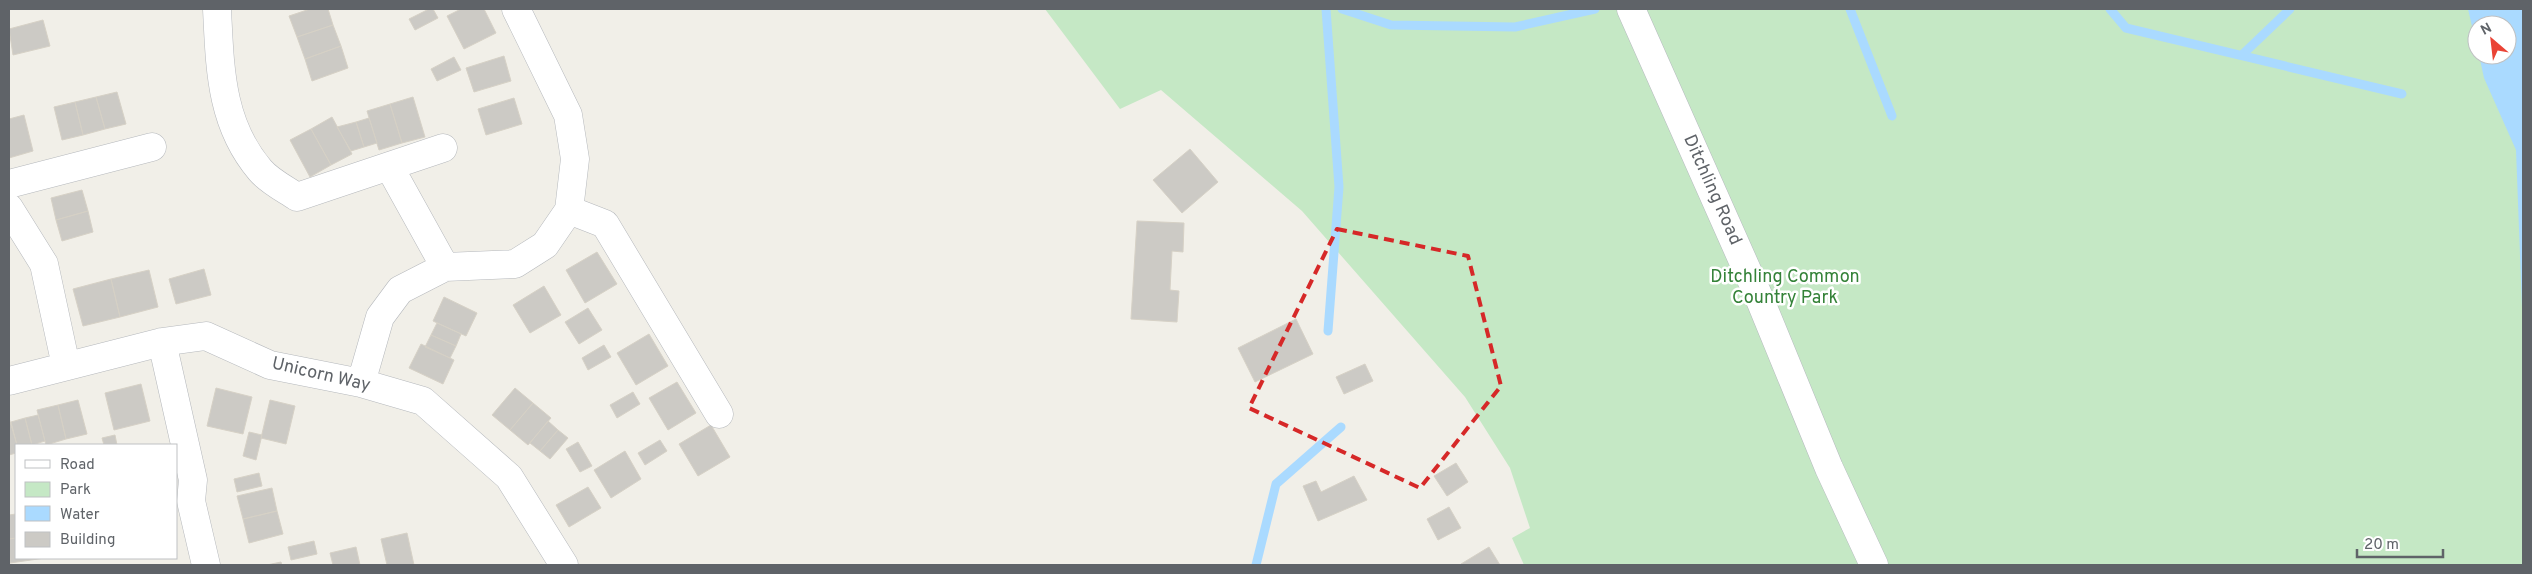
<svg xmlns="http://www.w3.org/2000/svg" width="2532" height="574" font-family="Overpass,sans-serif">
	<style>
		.green { fill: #c5e8c5; fill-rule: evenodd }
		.water { fill: #aadaff }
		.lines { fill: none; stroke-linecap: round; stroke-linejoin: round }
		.stream { stroke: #aadaff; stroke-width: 9 }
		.building { fill: #cccac5; stroke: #d6d1c6 }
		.minor-casing { stroke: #b5b8bc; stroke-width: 29 }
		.secondary-casing { stroke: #b6babf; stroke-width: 29 }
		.minor { stroke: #fff; stroke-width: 28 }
		.secondary { stroke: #fff; stroke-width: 28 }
		.marked { fill: none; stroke: #d62828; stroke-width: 4; stroke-dasharray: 10 6; stroke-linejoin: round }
		.labels { text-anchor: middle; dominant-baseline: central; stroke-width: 5; stroke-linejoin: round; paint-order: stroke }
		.street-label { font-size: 18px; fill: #5f6368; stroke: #fff }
		.park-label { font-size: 18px; fill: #348238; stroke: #fff }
	</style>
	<rect width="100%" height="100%" fill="#f1efe8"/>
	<!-- green -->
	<path class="green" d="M 1045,9 L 2523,9 L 2523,565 L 1524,565 L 1512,538 L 1530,528 L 1510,468 L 1465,397 L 1302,211 L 1161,90 L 1120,109 ZM 2477,25 L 2507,25 L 2507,55 L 2477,55 Z"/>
	<!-- water -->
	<path class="water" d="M 2468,9 L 2523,9 L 2522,308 L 2516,150 L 2484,78 L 2479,55 L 2507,55 L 2507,25 L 2477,25 L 2477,48 Z"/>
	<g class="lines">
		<!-- stream -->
		<path class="stream" d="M 1326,9 L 1339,187 L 1328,331
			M 1342,9 L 1391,25 L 1515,27 L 1595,9
			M 1850,9 L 1892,116
			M 2110,9 L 2126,28 L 2402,94
			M 2242,55 L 2290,9
			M 1256,565 L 1276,484 L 1341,427"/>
	</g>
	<!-- building -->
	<path class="building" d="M 310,9 L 328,9 L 333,25 L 297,37 L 289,16 Z
		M 429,9 L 433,9 L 438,18 L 415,30 L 409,19 Z
		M 461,9 L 484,9 L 496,33 L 464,49 L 447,16 Z
		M 43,20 L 50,46 L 13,55 L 9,29 Z
		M 333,25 L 341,46 L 305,59 L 297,37 Z
		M 341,46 L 348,68 L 312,81 L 305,59 Z
		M 504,56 L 511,81 L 474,92 L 466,68 Z
		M 454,57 L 461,70 L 437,81 L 431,69 Z
		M 117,92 L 126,124 L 105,129 L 96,97 Z
		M 96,97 L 105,129 L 83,135 L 75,102 Z
		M 413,97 L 425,137 L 402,143 L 390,104 Z
		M 514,98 L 522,124 L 486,135 L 478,109 Z
		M 75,102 L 83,135 L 62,140 L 54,107 Z
		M 390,104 L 402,143 L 379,150 L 367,111 Z
		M 24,115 L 33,151 L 9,158 L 9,119 Z
		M 332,117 L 352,154 L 331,165 L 311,129 Z
		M 369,118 L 377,143 L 364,147 L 356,122 Z
		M 356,122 L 364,147 L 351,151 L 337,127 Z
		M 311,129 L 331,165 L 310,177 L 290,140 Z
		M 1190,149 L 1218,182 L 1182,213 L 1153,180 Z
		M 82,190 L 88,211 L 56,220 L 51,198 Z
		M 88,211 L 93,232 L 62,241 L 56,220 Z
		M 1137,221 L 1184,223 L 1183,252 L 1172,251 L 1170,290 L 1179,291 L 1177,322 L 1131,319 Z
		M 597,252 L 617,284 L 585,303 L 566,270 Z
		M 204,269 L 211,295 L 176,304 L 169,279 Z
		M 149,270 L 158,307 L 120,317 L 111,279 Z
		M 111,279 L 120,317 L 83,326 L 73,289 Z
		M 544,286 L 561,315 L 530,333 L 513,305 Z
		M 444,297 L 477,313 L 466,336 L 433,321 Z
		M 588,308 L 602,330 L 579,344 L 565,322 Z
		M 1296,319 L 1313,354 L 1255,382 L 1238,348 Z
		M 437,323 L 461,334 L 456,346 L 431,335 Z
		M 649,334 L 668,366 L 636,385 L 617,353 Z
		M 431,335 L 456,346 L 450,358 L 425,347 Z
		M 421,344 L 454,360 L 443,384 L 409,368 Z
		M 604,345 L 611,357 L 588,370 L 582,358 Z
		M 1365,364 L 1373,381 L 1344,394 L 1336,377 Z
		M 677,382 L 696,413 L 668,430 L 649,398 Z
		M 141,384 L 150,421 L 114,430 L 105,393 Z
		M 216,388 L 252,397 L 243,434 L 207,426 Z
		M 515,388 L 533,403 L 510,430 L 492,415 Z
		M 633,392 L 640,404 L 617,418 L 610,405 Z
		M 78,400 L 87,434 L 66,439 L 58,405 Z
		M 270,400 L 295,406 L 286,444 L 261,438 Z
		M 533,403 L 551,418 L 528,445 L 510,430 Z
		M 58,405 L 66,439 L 46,445 L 37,410 Z
		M 38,415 L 45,441 L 32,445 L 25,418 Z
		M 9,418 L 17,445 L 16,453 L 9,455 Z
		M 25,418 L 32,445 L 17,445 L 11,422 Z
		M 548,421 L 558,430 L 540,451 L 530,443 Z
		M 711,425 L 730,457 L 698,476 L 679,444 Z
		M 558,430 L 568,438 L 550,459 L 540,451 Z
		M 249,432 L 262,435 L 256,460 L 243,456 Z
		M 115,435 L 117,445 L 104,445 L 102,438 Z
		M 660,440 L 667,451 L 645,465 L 638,453 Z
		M 578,442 L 592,466 L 580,472 L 566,449 Z
		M 625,451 L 641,479 L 611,498 L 594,470 Z
		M 1456,463 L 1468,482 L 1447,496 L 1434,476 Z
		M 259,473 L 262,486 L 237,492 L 234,479 Z
		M 1354,476 L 1367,500 L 1318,521 L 1303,486 L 1316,481 L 1321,492 Z
		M 588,487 L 601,508 L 569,527 L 556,505 Z
		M 272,488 L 277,511 L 243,519 L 237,496 Z
		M 1449,507 L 1461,528 L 1438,540 L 1427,519 Z
		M 277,511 L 283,534 L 249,543 L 243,519 Z
		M 16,514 L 16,538 L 9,539 L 9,515 Z
		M 407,533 L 414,565 L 387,565 L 381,539 Z
		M 16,538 L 16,558 L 45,558 L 10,563 L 9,539 Z
		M 314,541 L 317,554 L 291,560 L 288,547 Z
		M 356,547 L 360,565 L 333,565 L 330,553 Z
		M 1489,547 L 1500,565 L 1462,565 L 1461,564 Z
		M 281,562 L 282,565 L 267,565 Z"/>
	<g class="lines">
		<defs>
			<path id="minor" d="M 217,9 C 220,67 220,123 260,170 C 269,181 285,189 297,197 L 443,148
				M 389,166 L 445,267
				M 9,184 L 152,147
				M 9,208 L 44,264 L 66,366
				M 569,210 L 605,224 L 719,414
				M 162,342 L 193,480 L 191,501 L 206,565
				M 9,381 L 162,342 L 206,336 L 270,365 L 361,383 L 423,401 L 509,477 L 564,565
				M 361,383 L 380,317 L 400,290 L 445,267 L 515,264 L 545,245 L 569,210 L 575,159 L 568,115 L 516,9"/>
			<path id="secondary" d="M 1631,9 L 1758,295 L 1829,468 L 1874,565"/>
		</defs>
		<!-- minor casing -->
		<use href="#minor" class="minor-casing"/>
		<!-- secondary casing -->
		<use href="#secondary" class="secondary-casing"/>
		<!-- minor -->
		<use href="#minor" class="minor"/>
		<!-- secondary -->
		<use href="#secondary" class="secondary"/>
	</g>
	<!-- marked area -->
	<path class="marked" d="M 1337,229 L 1468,256 L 1501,386 L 1420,488 L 1249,408 Z"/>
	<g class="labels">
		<!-- street labels -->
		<g class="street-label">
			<text transform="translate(1712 190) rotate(66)">Ditchling Road</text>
			<text transform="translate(321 375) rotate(13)">Unicorn Way</text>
		</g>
		<!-- park labels -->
		<g class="park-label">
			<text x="1785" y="277">Ditchling Common<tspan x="1785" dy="21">Country Park</tspan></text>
		</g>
	</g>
	<!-- border -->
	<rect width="2532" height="574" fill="none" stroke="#5f6368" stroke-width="20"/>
	<!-- legend -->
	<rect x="15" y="444" width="162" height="115" fill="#ffffff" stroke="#bfc1c3"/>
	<rect x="25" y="460" width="25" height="8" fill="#ffffff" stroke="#bfc1c3"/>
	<text x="60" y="469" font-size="15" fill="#5f6368">Road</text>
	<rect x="25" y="482" width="25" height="15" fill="#c5e8c5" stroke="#bfc1c3"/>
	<text x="60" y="494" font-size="15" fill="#5f6368">Park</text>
	<rect x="25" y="506" width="25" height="15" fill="#aadaff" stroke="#bfc1c3"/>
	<text x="60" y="519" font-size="15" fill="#5f6368">Water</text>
	<rect x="25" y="532" width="25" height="15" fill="#cccac5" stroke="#bfc1c3"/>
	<text x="60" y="544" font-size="15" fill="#5f6368">Building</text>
	<!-- north arrow -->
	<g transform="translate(2492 40) rotate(332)"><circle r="24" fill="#ffffff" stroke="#bfc1c3"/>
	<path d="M0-4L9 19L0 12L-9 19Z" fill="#ea4335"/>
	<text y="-8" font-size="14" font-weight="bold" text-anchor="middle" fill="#5f6368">N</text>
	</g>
	<!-- scale -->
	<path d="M2357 549v8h86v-8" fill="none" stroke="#5f6368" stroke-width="2.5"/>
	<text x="2364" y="549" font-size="15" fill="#5f6368" stroke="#ffffff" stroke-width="4" paint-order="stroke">20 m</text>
</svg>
